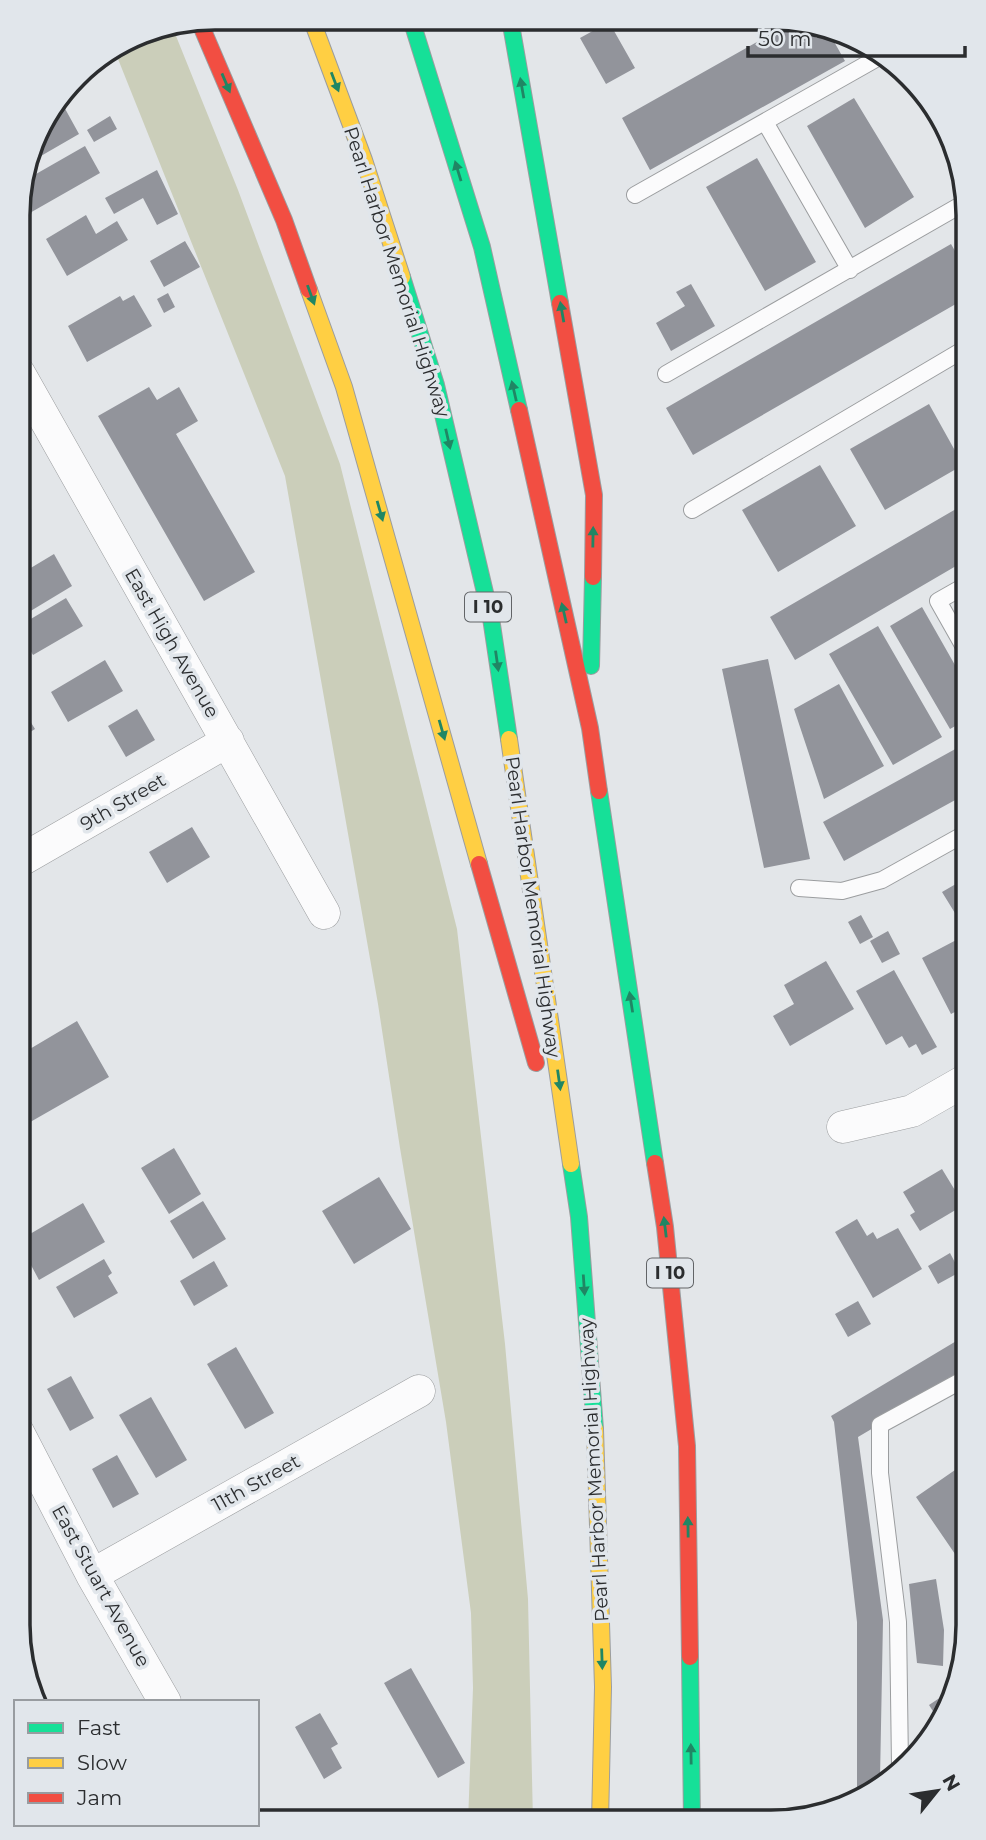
<svg xmlns="http://www.w3.org/2000/svg" width="986" height="1840" font-family="Montserrat,sans-serif">
	<style>
		.green { fill: #cbceba }
		.building { fill: #92949b }
		.lines { fill: none; stroke-linecap: round; stroke-linejoin: round }
		.lane-casing { stroke: #9b9d9f; stroke-width: 18 }
		.street-casing { stroke: #9b9d9f; stroke-width: 33 }
		.fast-casing { stroke: #9b9d9f; stroke-width: 18 }
		.slow-casing { stroke: #9b9d9f; stroke-width: 18 }
		.jam-casing { stroke: #9b9d9f; stroke-width: 18 }
		.lane { stroke: #fbfbfc; stroke-width: 16 }
		.street { stroke: #fbfbfc; stroke-width: 32 }
		.fast { stroke: #16e098; stroke-width: 16 }
		.slow { stroke: #ffcf43; stroke-width: 16 }
		.jam { stroke: #f24e42; stroke-width: 16 }
		.oneway { fill: #208664 }
		.labels { text-anchor: middle; dominant-baseline: central; stroke-width: 7; stroke-linejoin: round; paint-order: stroke }
		.shield { fill: #e1e6eb; stroke: #626467; stroke-width: 2 }
		.shield-label { font-size: 18px; font-weight: bold; fill: #2b2d2f }
		.street-label { font-size: 19px; fill: #2b2d2f; stroke: #e1e6eb }
		.rim { fill: none; stroke: #2b2d2f; stroke-width: 3.5 }
	</style>
	<rect width="100%" height="100%" fill="#e3e6e9"/>
	<!-- green -->
	<path class="green" d="M 172,26 L 238,190 L 340,464 L 457,929 L 505,1344 L 528,1599 L 533,1822 L 468,1822 L 473,1688 L 471,1613 L 446,1422 L 400,1148 L 378,1004 L 285,476 L 114,49 L 140,32 Z"/>
	<!-- building -->
	<path class="building" d="M 794,21 L 807,21 L 816,38 L 828,31 L 845,61 L 650,170 L 622,118 Z
		M 609,22 L 635,68 L 606,84 L 580,38 Z
		M 854,98 L 914,197 L 865,228 L 807,126 Z
		M 63,105 L 79,134 L 27,164 L 38,127 L 49,113 Z
		M 110,116 L 117,129 L 94,142 L 87,130 Z
		M 85,146 L 100,173 L 21,218 L 19,190 L 22,182 Z
		M 757,158 L 816,262 L 765,291 L 706,187 Z
		M 157,170 L 178,214 L 157,225 L 143,198 L 114,214 L 105,198 Z
		M 86,215 L 96,234 L 117,221 L 128,240 L 67,276 L 46,239 Z
		M 185,241 L 200,267 L 164,287 L 150,261 Z
		M 951,244 L 966,270 L 956,276 L 968,297 L 693,455 L 666,408 Z
		M 691,284 L 715,326 L 671,351 L 656,323 L 685,306 L 676,292 Z
		M 168,293 L 175,307 L 164,313 L 157,299 Z
		M 134,295 L 152,326 L 87,362 L 68,326 L 120,296 L 123,301 Z
		M 149,387 L 157,400 L 179,387 L 198,421 L 176,434 L 255,572 L 204,601 L 98,416 Z
		M 929,404 L 963,465 L 885,510 L 850,449 Z
		M 820,465 L 856,526 L 778,572 L 742,510 Z
		M 968,502 L 968,559 L 795,660 L 770,617 Z
		M 54,554 L 72,586 L 19,618 L 19,575 Z
		M 66,598 L 83,626 L 33,655 L 19,631 L 19,626 Z
		M 922,607 L 968,688 L 968,719 L 950,729 L 890,626 Z
		M 878,626 L 942,737 L 893,765 L 829,654 Z
		M 768,659 L 810,859 L 764,868 L 722,669 Z
		M 105,660 L 123,691 L 68,722 L 51,692 Z
		M 839,684 L 884,766 L 824,799 L 794,709 Z
		M 22,708 L 35,729 L 19,739 L 19,710 Z
		M 137,709 L 155,740 L 126,757 L 108,726 Z
		M 968,742 L 968,793 L 844,861 L 823,822 Z
		M 192,827 L 210,857 L 167,883 L 149,852 Z
		M 968,877 L 968,911 L 958,918 L 942,892 Z
		M 861,915 L 873,937 L 860,944 L 848,922 Z
		M 888,931 L 900,954 L 882,963 L 870,941 Z
		M 962,937 L 968,949 L 968,1005 L 951,1014 L 922,958 Z
		M 826,961 L 854,1009 L 790,1046 L 773,1016 L 794,1004 L 784,985 Z
		M 894,970 L 937,1047 L 922,1055 L 916,1044 L 909,1048 L 902,1036 L 886,1045 L 856,991 Z
		M 77,1021 L 109,1077 L 18,1129 L 18,1056 Z
		M 174,1148 L 201,1194 L 169,1214 L 141,1168 Z
		M 942,1169 L 964,1205 L 920,1231 L 910,1215 L 915,1212 L 903,1192 Z
		M 379,1177 L 411,1229 L 354,1264 L 322,1211 Z
		M 203,1201 L 226,1239 L 193,1259 L 170,1221 Z
		M 83,1203 L 105,1242 L 39,1280 L 18,1241 Z
		M 857,1219 L 867,1236 L 873,1232 L 877,1239 L 898,1228 L 922,1269 L 873,1298 L 835,1232 Z
		M 950,1253 L 960,1272 L 938,1284 L 928,1266 Z
		M 104,1259 L 112,1273 L 108,1276 L 118,1293 L 74,1318 L 56,1287 Z
		M 214,1261 L 228,1286 L 194,1306 L 180,1281 Z
		M 858,1301 L 871,1324 L 848,1337 L 835,1314 Z
		M 968,1334 L 968,1372 L 858,1437 L 883,1620 L 880,1779 L 857,1796 L 857,1622 L 834,1422 L 831,1416 Z
		M 236,1347 L 274,1413 L 245,1429 L 207,1364 Z
		M 71,1376 L 94,1418 L 70,1431 L 47,1389 Z
		M 151,1397 L 187,1460 L 156,1478 L 119,1415 Z
		M 117,1455 L 139,1494 L 113,1508 L 92,1469 Z
		M 968,1461 L 968,1573 L 916,1497 Z
		M 936,1579 L 944,1630 L 943,1666 L 917,1663 L 909,1584 Z
		M 411,1668 L 465,1763 L 438,1778 L 384,1683 Z
		M 947,1693 L 938,1719 L 929,1705 Z
		M 320,1713 L 338,1744 L 331,1748 L 342,1768 L 324,1779 L 295,1727 Z"/>
	<g class="lines">
		<defs>
			<path id="lane" d="M 765,122 L 850,270
				M 635,195 L 881,56
				M 666,374 L 966,202
				M 692,510 L 968,347
				M 968,654 L 938,601 L 968,584
				M 799,888 L 842,891 L 882,880 L 968,832
				M 900,1765 L 898,1622 L 880,1473 L 880,1425 L 968,1377"/>
			<path id="street" d="M 19,373 L 324,913
				M 18,862 L 228,741
				M 843,1127 L 912,1111 L 968,1079
				M 18,1432 L 92,1575 L 165,1702
				M 92,1575 L 419,1391"/>
			<path id="fast" d="M 411,19 L 482,247 L 519,410
				M 510,19 L 560,303
				M 402,277 L 436,385 L 491,618 L 509,739
				M 591,666 L 593,577
				M 599,791 L 655,1163
				M 571,1164 L 579,1217 L 595,1429
				M 690,1657 L 692,1822"/>
			<path id="slow" d="M 311,18 L 364,160 L 402,277
				M 309,290 L 344,387 L 479,864
				M 509,739 L 571,1164
				M 595,1429 L 603,1687 L 600,1822"/>
			<path id="jam" d="M 199,21 L 284,220 L 309,290
				M 560,303 L 594,495 L 593,577
				M 519,410 L 590,728 L 599,791
				M 479,864 L 536,1063
				M 655,1163 L 665,1227 L 687,1446 L 690,1657"/>
		</defs>
		<!-- lane casing -->
		<use href="#lane" class="lane-casing"/>
		<!-- street casing -->
		<use href="#street" class="street-casing"/>
		<!-- fast casing -->
		<use href="#fast" class="fast-casing"/>
		<!-- slow casing -->
		<use href="#slow" class="slow-casing"/>
		<!-- jam casing -->
		<use href="#jam" class="jam-casing"/>
		<!-- lane -->
		<use href="#lane" class="lane"/>
		<!-- street -->
		<use href="#street" class="street"/>
		<!-- fast -->
		<use href="#fast" class="fast"/>
		<!-- slow -->
		<use href="#slow" class="slow"/>
		<!-- jam -->
		<use href="#jam" class="jam"/>
	</g>
	<!-- one-way arrows -->
	<defs><path id="oneway-solid" d="M-6-.8H1V-3.2L6.5 0L1 3.2V.8H-6Z" transform="scale(1.75)"/></defs>
	<g class="oneway">
		<use href="#oneway-solid" transform="translate(335 82) rotate(69)"/>
		<use href="#oneway-solid" transform="translate(226 83) rotate(67)"/>
		<use href="#oneway-solid" transform="translate(522 88) rotate(-100)"/>
		<use href="#oneway-solid" transform="translate(458 171) rotate(-107)"/>
		<use href="#oneway-solid" transform="translate(311 295) rotate(70)"/>
		<use href="#oneway-solid" transform="translate(562 312) rotate(-100)"/>
		<use href="#oneway-solid" transform="translate(514 391) rotate(-103)"/>
		<use href="#oneway-solid" transform="translate(448 439) rotate(77)"/>
		<use href="#oneway-solid" transform="translate(380 511) rotate(74)"/>
		<use href="#oneway-solid" transform="translate(593 537) rotate(-89)"/>
		<use href="#oneway-solid" transform="translate(564 613) rotate(-103)"/>
		<use href="#oneway-solid" transform="translate(497 661) rotate(82)"/>
		<use href="#oneway-solid" transform="translate(442 730) rotate(74)"/>
		<use href="#oneway-solid" transform="translate(631 1002) rotate(-99)"/>
		<use href="#oneway-solid" transform="translate(559 1080) rotate(82)"/>
		<use href="#oneway-solid" transform="translate(665 1227) rotate(-97)"/>
		<use href="#oneway-solid" transform="translate(584 1285) rotate(86)"/>
		<use href="#oneway-solid" transform="translate(688 1527) rotate(-91)"/>
		<use href="#oneway-solid" transform="translate(602 1659) rotate(88)"/>
		<use href="#oneway-solid" transform="translate(691 1754) rotate(-91)"/>
	</g>
	<g class="labels">
		<!-- shield labels -->
		<g class="shield">
			<rect x="465" y="592.5" width="46" height="29" rx="5"/>
			<rect x="647" y="1258.5" width="46" height="29" rx="5"/>
		</g>
		<g class="shield-label">
			<text x="488" y="607">I 10</text>
			<text x="670" y="1273">I 10</text>
		</g>
		<!-- street labels -->
		<g class="street-label">
			<text transform="translate(397 272) rotate(72)">Pearl Harbor Memorial Highway</text>
			<text transform="translate(172 643) rotate(60)">East High Avenue</text>
			<text transform="translate(123 802) rotate(-30)">9th Street</text>
			<text transform="translate(533 907) rotate(82)">Pearl Harbor Memorial Highway</text>
			<text transform="translate(594 1470) rotate(-93)">Pearl Harbor Memorial Highway</text>
			<text transform="translate(256 1483) rotate(-29)">11th Street</text>
			<text transform="translate(101 1586) rotate(61)">East Stuart Avenue</text>
		</g>
	</g>
	<!-- crop -->
	<path d="M0 0H986V1840H0ZM215 30H771A185 185 0 0 1 956 215V1625A185 185 0 0 1 771 1810H215A185 185 0 0 1 30 1625V215A185 185 0 0 1 215 30Z" fill="#e1e6eb" fill-rule="evenodd"/>
	<path class="rim" d="M215 30H771A185 185 0 0 1 956 215V1625A185 185 0 0 1 771 1810H215A185 185 0 0 1 30 1625V215A185 185 0 0 1 215 30Z"/>
	<!-- legend -->
	<rect x="14" y="1700" width="245" height="126" fill="#e1e6eb" stroke="#989ca0" stroke-width="2"/>
	<rect x="28" y="1723" width="35" height="10" fill="#16e098" stroke="#989ca0" stroke-width="2"/>
	<text x="77" y="1735" font-size="21" fill="#2b2d2f">Fast</text>
	<rect x="28" y="1758" width="35" height="10" fill="#ffcf43" stroke="#989ca0" stroke-width="2"/>
	<text x="77" y="1770" font-size="21" fill="#2b2d2f">Slow</text>
	<rect x="28" y="1793" width="35" height="10" fill="#f24e42" stroke="#989ca0" stroke-width="2"/>
	<text x="77" y="1805" font-size="21" fill="#2b2d2f">Jam</text>
	<!-- north arrow -->
	<g transform="translate(937 1791) rotate(60)" stroke="#e1e6eb" stroke-width="5" paint-order="stroke">
	<path d="M0-5L12 26L0 18L-12 26Z" fill="#2b2d2f"/>
	<text y="-10" font-size="19" font-weight="bold" text-anchor="middle" fill="#2b2d2f">N</text>
	</g>
	<!-- scale -->
	<path d="M748 46v10h217v-10" fill="none" stroke="#2b2d2f" stroke-width="3.5"/>
	<text x="758" y="46" font-size="21" fill="#2b2d2f" stroke="#e1e6eb" stroke-width="5" paint-order="stroke">50 m</text>
</svg>
